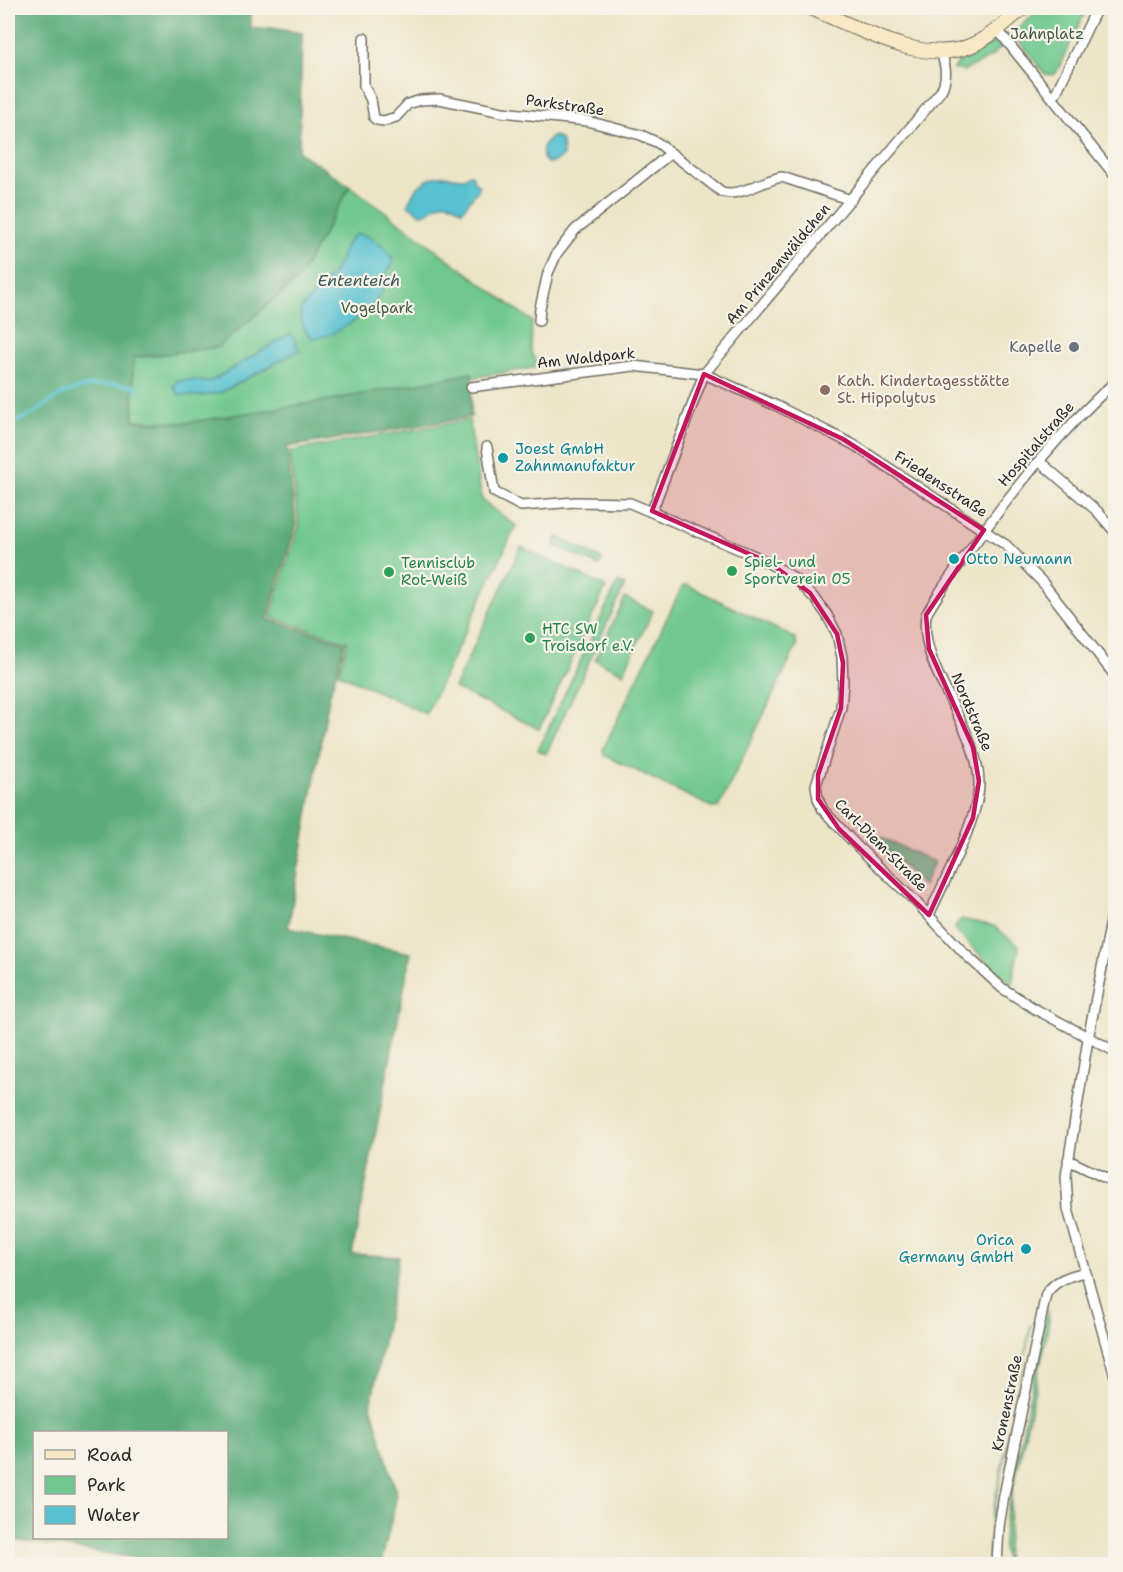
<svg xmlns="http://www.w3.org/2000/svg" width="1123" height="1572" font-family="'Shantell Sans',sans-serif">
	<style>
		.green { fill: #6fc88f; stroke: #4d7a5d; stroke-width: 1.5 }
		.forest { fill: #5bac7a; stroke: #436c52; stroke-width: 1.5; fill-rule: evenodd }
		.water { fill: #56c1d0; stroke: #40767e; stroke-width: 1.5 }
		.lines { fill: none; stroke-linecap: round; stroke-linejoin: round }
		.stream { stroke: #56c1d0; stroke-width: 4 }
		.street-casing { stroke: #6f6c62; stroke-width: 12 }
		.secondary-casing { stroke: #6f6c62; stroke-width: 16 }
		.street { stroke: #fff; stroke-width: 9 }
		.secondary { stroke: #f8e8c3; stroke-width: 14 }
		.marked { fill: #c2185b; fill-opacity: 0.2; stroke: #c2185b; stroke-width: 4.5; stroke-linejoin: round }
		.worship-dot { fill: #6b7280; stroke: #f7f3e8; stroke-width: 2 }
		.education-dot { fill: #8d6e63; stroke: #f7f3e8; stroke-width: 2 }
		.culture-dot { fill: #0f9aa8; stroke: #f7f3e8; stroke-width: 2 }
		.leisure-dot { fill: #2e9e5b; stroke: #f7f3e8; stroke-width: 2 }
		.labels { text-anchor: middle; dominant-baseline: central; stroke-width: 4.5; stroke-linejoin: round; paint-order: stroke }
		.park-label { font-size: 15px; fill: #3f5a49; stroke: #f7f3e8 }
		.street-label { font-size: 15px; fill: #2b2b2b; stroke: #f7f3e8 }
		.worship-label { font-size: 15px; fill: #5b616d; stroke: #f7f3e8; text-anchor: end }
		.education-label { font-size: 15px; fill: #785e54; stroke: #f7f3e8; text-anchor: start }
		.culture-label { font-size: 15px; fill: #0d838f; stroke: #f7f3e8; text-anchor: start }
		.leisure-label { font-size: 15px; fill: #27864d; stroke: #f7f3e8; text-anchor: start }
		.water-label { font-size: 16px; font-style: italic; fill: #38585d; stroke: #f7f3e8 }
	</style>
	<rect width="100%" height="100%" fill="#f7f3e8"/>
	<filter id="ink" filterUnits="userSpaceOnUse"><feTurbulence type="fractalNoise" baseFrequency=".0167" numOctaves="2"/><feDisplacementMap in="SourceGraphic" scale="12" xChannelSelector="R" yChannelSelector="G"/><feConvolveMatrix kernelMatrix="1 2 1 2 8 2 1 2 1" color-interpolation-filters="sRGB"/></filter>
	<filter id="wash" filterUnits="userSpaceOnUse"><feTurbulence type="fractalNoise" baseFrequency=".008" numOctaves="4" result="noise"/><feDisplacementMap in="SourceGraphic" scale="24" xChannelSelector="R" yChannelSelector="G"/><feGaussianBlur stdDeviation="1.35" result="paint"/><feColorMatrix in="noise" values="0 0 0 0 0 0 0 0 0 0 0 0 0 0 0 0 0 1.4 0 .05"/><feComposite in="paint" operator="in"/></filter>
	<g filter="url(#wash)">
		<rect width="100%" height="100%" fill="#ece5c8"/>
		<!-- green -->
		<path class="green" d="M 1041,8 L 1087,8 L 1056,73 L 1053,75 L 1045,74 L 1015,36 L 1014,32 Z
			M 992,43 L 1003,45 L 991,57 L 964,71 L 953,69 L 957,63 Z
			M 350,186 L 532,321 L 531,352 L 539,367 L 185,423 L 134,420 L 133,358 L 218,347 L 298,279 Z
			M 469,420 L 482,500 L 516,526 L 426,714 L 338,673 L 348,642 L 270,617 L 299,526 L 290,451 Z
			M 557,537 L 602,559 L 599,566 L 554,545 Z
			M 521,547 L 606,587 L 539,729 L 454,688 Z
			M 618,582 L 625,585 L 546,754 L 538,750 Z
			M 687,585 L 795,638 L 797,645 L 719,807 L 713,808 L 604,755 L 603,749 L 682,587 Z
			M 625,598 L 653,611 L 623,673 L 595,660 Z
			M 869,832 L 934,862 L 923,886 Z
			M 961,919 L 994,926 L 1019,946 L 1012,984 L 997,972 L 954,929 Z
			M 1047,1309 L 1049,1320 L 1046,1338 L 1011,1499 L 1006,1561 C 1000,1549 1005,1519 1008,1506 Z
			M 1031,1325 L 995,1505 L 991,1564 L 988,1564 L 992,1516 Z"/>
		<!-- forest -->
		<path class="forest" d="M 8,8 L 251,8 L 251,29 L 272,28 L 302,33 L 299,152 L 350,186 L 298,279 L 218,347 L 133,358 L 133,421 L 185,423 L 325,401 L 472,373 L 471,417 L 287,447 L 296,526 L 267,619 L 345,643 L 329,697 L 288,928 L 411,953 L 352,1254 L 399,1257 L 371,1405 L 397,1495 L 381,1564 L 178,1564 L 8,1539 ZM 34,1432 L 226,1432 L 226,1538 L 34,1538 Z"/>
		<!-- water -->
		<path class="water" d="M 555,136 L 562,141 L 563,156 L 555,162 L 547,163 L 543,158 C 541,147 544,140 555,136 Z
			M 470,174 L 473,175 L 473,180 L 479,186 L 478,190 L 462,211 C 438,191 436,214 421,214 L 408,205 C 411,192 423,179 439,176 C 446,175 456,178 464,178 Z
			M 357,234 C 371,235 386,247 393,259 L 392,266 C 382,273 387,281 382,291 C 372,313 334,338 312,338 C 303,331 301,321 300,311 C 311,294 328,283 338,266 C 344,255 344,241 357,234 Z
			M 289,334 L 291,334 L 300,350 L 222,392 L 201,396 L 180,395 L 173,387 L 177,381 L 193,380 L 207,382 L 215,379 Z"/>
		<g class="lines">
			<!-- stream -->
			<path class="stream" d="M 8,423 C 33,419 40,406 61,395 C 81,384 118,381 139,388"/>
		</g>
	</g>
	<g filter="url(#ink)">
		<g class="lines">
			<defs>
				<path id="street" d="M 997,29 L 1116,177
					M 364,38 L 364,86 L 371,100 L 374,118 L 377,120 L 384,121 L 396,117 L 408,104 L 421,100 L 439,99 L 502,112 L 587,121 L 641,135 L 658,143 L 722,192 C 742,197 762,180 782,177 L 851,200
					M 1053,99 L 1097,8
					M 539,321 L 540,308 L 548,273 L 557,253 L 575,230 L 671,153
					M 471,387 L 633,366 L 704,374 L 777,406 L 854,445 L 1006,545 L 1043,583 L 1116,677
					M 487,447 L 494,492 L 521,506 L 576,502 L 630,503 L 755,556 L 785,572 L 800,583 L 817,601 L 827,615 L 837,634 L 842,657 L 843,683 L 841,708 L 816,785 L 818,799 L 823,810 L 857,846 L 915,901 L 965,954 L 1002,988 L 1035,1009 L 1116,1052
					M 1039,461 L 1097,511 L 1116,533
					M 652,511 L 704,374 L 941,91 C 948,77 946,67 941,52
					M 1116,896 L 1088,1039 L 1066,1176 L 1068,1209 L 1116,1380
					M 929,915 C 944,880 979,820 979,783 C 978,726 918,668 926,615 C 939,591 956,569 972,547 C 1015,488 1061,430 1116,381
					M 1068,1160 L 1116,1183
					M 997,1564 L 999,1527 L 1004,1495 L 1046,1294 C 1055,1280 1069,1276 1085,1272"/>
				<path id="secondary" d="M 811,8 C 857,27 921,66 970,46 C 990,38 1007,21 1023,8"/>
			</defs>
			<!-- street casing -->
			<use href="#street" class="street-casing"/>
			<!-- secondary casing -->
			<use href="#secondary" class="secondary-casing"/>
			<!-- street -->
			<use href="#street" class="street"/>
			<!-- secondary -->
			<use href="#secondary" class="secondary"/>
		</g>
	</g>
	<!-- marked area -->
	<path class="marked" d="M 704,374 L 843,439 L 984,530 L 926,615 L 929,649 L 973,747 L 979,781 L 973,818 L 929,915 L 839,829 L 818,799 L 818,775 L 841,708 L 843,663 L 837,634 L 810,593 L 770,563 L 652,511 Z"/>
	<!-- markers -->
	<circle class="worship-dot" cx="1074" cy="347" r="6"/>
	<circle class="education-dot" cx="825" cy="390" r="6"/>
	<g class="culture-dot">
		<circle cx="503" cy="458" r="6"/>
		<circle cx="954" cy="559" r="6"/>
		<circle cx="1026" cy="1249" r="6"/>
	</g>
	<g class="leisure-dot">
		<circle cx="732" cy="571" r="6"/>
		<circle cx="389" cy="572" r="6"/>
		<circle cx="530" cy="638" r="6"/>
	</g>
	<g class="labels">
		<!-- park labels -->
		<g class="park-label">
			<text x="1047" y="34">Jahnplatz</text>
			<text x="377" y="308">Vogelpark</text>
		</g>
		<!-- street labels -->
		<g class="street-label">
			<text transform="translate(565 105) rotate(8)">Parkstraße</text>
			<text transform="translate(778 264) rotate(-50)">Am Prinzenwäldchen</text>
			<text transform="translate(586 358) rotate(-6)">Am Waldpark</text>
			<text transform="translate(1036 444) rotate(-49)">Hospitalstraße</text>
			<text transform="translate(941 484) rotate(33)">Friedensstraße</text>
			<text transform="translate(972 712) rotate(67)">Nordstraße</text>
			<text transform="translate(881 845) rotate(45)">Carl-Diem-Straße</text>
			<text transform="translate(1007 1403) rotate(-78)">Kronenstraße</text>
		</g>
		<!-- worship labels -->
		<g class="worship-label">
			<text x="1062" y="347">Kapelle</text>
		</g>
		<!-- education labels -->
		<g class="education-label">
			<text x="837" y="381">Kath. Kindertagesstätte<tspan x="837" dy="17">St. Hippolytus</tspan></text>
		</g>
		<!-- culture labels -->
		<g class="culture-label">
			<text x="515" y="449">Joest GmbH<tspan x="515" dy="17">Zahnmanufaktur</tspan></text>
			<text x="966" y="559">Otto Neumann</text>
			<text x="1014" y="1240" text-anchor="end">Orica<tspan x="1014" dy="17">Germany GmbH</tspan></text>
		</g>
		<!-- leisure labels -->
		<g class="leisure-label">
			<text x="744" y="562">Spiel- und<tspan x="744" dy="17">Sportverein 05</tspan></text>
			<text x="401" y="563">Tennisclub<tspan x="401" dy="17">Rot-Weiß</tspan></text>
			<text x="542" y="629">HTC SW<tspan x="542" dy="17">Troisdorf e.V.</tspan></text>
		</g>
		<!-- water labels -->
		<g class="water-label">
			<text x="359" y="280">Ententeich</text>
		</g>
	</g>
	<!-- margin -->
	<rect width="1123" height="1572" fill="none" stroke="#f7f3e8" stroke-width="30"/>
	<!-- legend -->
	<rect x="33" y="1431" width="195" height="108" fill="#f7f3e8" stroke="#a5a39c" stroke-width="1.5"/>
	<rect x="45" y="1450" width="30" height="9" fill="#f8e8c3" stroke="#a5a39c" stroke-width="1.5"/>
	<text x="87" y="1461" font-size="18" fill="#2b2b2b">Road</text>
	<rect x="45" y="1476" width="30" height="18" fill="#6fc88f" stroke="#a5a39c" stroke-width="1.5"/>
	<text x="87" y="1491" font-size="18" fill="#2b2b2b">Park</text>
	<rect x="45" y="1506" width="30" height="18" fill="#56c1d0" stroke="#a5a39c" stroke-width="1.5"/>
	<text x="87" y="1521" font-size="18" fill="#2b2b2b">Water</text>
</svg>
